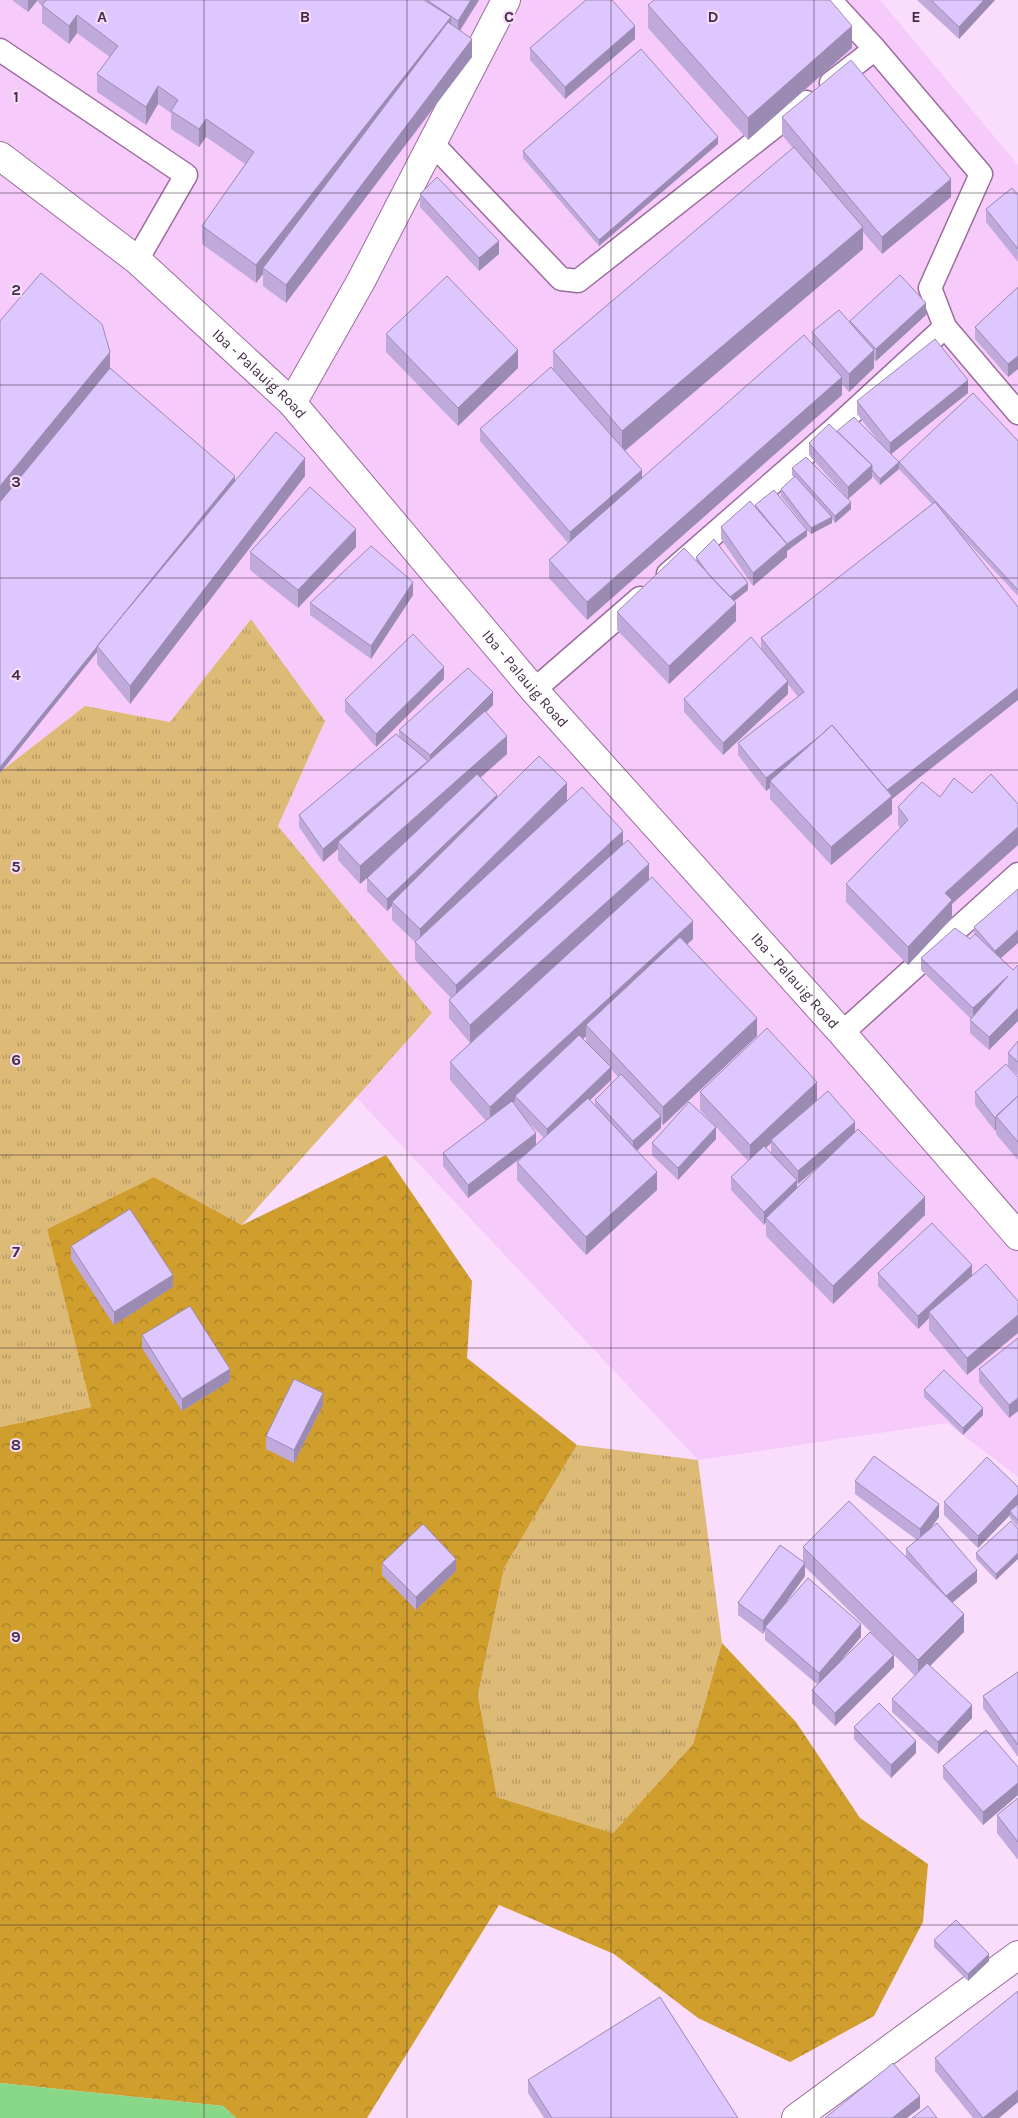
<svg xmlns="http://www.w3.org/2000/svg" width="1018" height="2118" font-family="Karla,sans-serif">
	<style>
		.built { fill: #f6cafa }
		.grass { fill: url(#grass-tufts) }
		.forest { fill: url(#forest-crowns) }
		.water { fill: #88d887 }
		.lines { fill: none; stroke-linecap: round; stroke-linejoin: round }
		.lane-casing { stroke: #9a6d9e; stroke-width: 25 }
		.street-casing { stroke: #9a6d9e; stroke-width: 30 }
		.secondary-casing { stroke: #9a6d9e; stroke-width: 30 }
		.lane { stroke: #fff; stroke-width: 22 }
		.street { stroke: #fff; stroke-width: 28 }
		.secondary { stroke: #fff; stroke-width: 28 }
		.wall { fill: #bfaadb; fill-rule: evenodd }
		.shaded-wall { fill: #9b8bb2 }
		.building { fill: #dec6ff; stroke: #9b8bb2 }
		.grid { fill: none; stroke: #433045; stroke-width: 1; stroke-opacity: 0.55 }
		.labels { text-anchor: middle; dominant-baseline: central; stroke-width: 4; stroke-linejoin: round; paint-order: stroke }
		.street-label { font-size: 15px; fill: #433045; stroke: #fadcfc }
		.grid-label { font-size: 16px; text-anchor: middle; font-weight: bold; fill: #433045; stroke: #fadcfc; stroke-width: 4; stroke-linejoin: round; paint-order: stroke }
	</style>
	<defs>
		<pattern id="grass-tufts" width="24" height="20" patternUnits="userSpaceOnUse" patternTransform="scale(1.25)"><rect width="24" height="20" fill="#ddbb76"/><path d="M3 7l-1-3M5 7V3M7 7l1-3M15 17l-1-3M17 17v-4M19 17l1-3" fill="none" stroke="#b59863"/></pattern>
		<pattern id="forest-crowns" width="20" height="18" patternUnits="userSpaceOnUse" patternTransform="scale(1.25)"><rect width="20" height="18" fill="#cf9e2c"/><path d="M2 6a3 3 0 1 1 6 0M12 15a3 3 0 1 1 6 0" fill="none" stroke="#aa8127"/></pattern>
	</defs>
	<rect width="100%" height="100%" fill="#fadcfc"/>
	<!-- built -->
	<path class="built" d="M 0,0 L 880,0 L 1018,165 L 1018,1477 L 947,1423 L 698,1460 L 355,1096 L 432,1013 L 278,826 L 325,721 L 251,619 L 170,722 L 85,706 L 0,772 Z"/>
	<!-- grass -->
	<path class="grass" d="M 251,619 L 325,721 L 278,826 L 432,1013 L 242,1225 L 154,1177 L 47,1229 L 91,1407 L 0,1427 L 0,772 L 85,706 L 170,722 Z
		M 577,1445 L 698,1460 L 722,1643 L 693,1744 L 613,1833 L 497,1797 L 478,1695 L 504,1568 Z"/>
	<!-- forest -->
	<path class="forest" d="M 386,1155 L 472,1281 L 467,1358 L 577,1445 L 504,1568 L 478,1695 L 497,1797 L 613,1833 L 693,1744 L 722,1643 L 796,1722 L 860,1818 L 928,1864 L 923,1922 L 874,2016 L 790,2062 L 698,2018 L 614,1954 L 499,1905 L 367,2118 L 236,2118 L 223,2106 L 0,2083 L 0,1427 L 91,1407 L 47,1229 L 154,1177 L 242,1225 Z"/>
	<!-- water -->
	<path class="water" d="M 0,2083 L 223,2106 L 236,2118 L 0,2118 Z"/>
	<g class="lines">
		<defs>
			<path id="lane" d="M 830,0 L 875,49 L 981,174 L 930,288 L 945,327 L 1018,413
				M 0,50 L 186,175 L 137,260
				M 831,83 L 875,49
				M 432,143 L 561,279 L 578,281 L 806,102
				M 668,574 L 833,430 L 945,327
				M 534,690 L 640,598
				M 842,1033 L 1018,874"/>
			<path id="street" d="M 796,2118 L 1018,1955"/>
			<g id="secondary">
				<path id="s1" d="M 0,156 L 137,260 L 292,403 L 534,690 L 842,1033 L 1018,1236"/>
				<path d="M 292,403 L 361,281 L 506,0"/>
			</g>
		</defs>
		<!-- lane casing -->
		<use href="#lane" class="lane-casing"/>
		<!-- street casing -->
		<use href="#street" class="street-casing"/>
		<!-- secondary casing -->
		<use href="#secondary" class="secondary-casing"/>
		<!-- lane -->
		<use href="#lane" class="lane"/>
		<!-- street -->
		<use href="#street" class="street"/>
		<!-- secondary -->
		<use href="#secondary" class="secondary"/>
	</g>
	<!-- wall -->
	<path class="wall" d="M 12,0 L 479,0 L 460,31 L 472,57 L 286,303 L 263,286 L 263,274 L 256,283 L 202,244 L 202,226 L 245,164 L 206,137 L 199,147 L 171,129 L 171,113 L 158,104 L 146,125 L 97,92 L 97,74 L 110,57 L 77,33 L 69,44 L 42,23 L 42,6 L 37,1 L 28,12 Z
		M 917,0 L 995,0 L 959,39 Z
		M 648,5 L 852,48 L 748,140 L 648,28 Z
		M 635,39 L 565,99 L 530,60 L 530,48 Z
		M 782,117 L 951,197 L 882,254 L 863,232 L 863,249 L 625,451 L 642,478 L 812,343 L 812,332 L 850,322 L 850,321 L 926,315 L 876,361 L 874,360 L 874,368 L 849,392 L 842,384 L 842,395 L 587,620 L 549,578 L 549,560 L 568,543 L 480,441 L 480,429 L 553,369 L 553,351 L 793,148 L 782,135 Z
		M 718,144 L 599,246 L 523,158 L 523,151 Z
		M 420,194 L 499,254 L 479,271 L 420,207 Z
		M 1018,195 L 1018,262 L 986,222 L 986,209 Z
		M 1018,287 L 1018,369 L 1008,377 L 975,339 L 975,327 Z
		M 0,321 L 110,368 L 235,481 L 305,476 L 130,704 L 97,664 L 97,652 L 0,773 Z
		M 386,334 L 518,368 L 458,426 L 386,352 Z
		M 968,393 L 891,454 L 899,462 L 1018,441 L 1018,596 L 961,535 L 1018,607 L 1018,700 L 892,799 L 892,814 L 831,865 L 770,799 L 770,788 L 766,791 L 738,755 L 738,743 L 798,697 L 788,684 L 788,694 L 723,755 L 684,712 L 684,699 L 761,649 L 761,638 L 932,504 L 899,469 L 880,485 L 872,476 L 872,478 L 848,499 L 809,455 L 809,443 L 837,432 L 880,443 L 857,414 L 857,401 Z
		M 792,468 L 851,509 L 835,523 L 832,519 L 832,523 L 811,534 L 807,530 L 807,536 L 787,551 L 787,557 L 753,586 L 721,539 L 721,527 L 755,506 L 806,528 L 781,496 L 781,489 L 794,477 L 792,475 Z
		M 356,547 L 298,608 L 250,570 L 250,552 Z
		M 696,557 L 748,590 L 734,601 L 736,621 L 669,684 L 617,630 L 617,612 L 696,561 Z
		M 413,595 L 371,659 L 310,615 L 310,603 Z
		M 444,679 L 376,747 L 345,712 L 345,700 Z
		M 493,705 L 486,712 L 507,754 L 480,778 L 497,797 L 567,801 L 623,844 L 649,879 L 693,939 L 687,944 L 757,1036 L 663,1125 L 661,1123 L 661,1128 L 637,1151 L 657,1190 L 586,1255 L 517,1180 L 517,1162 L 531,1150 L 468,1198 L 443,1166 L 443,1153 L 486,1121 L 450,1080 L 450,1062 L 470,1043 L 449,1018 L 449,1000 L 451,998 L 415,960 L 415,942 L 392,920 L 392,906 L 387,911 L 367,891 L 367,878 L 360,884 L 338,860 L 338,849 L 323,862 L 299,827 L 299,815 L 399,736 L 399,730 ZM 586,1036 L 586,1043 L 583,1039 ZM 611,1069 L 618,1077 L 595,1100 L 595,1106 L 590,1100 L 611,1080 ZM 525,1119 L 544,1138 L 536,1145 Z
		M 922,782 L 952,904 L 952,918 L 908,965 L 846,902 L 846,884 L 900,828 L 898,825 L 898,807 Z
		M 1018,889 L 1018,943 L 1001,958 L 1013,970 L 1018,965 L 1018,1021 L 989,1050 L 970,1033 L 970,1020 L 971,1019 L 921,970 L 921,958 L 970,939 L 974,935 L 974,927 Z
		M 1018,1041 L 1018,1075 L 1008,1066 L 1008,1053 Z
		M 1018,1077 L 1018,1160 L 996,1134 L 996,1129 L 995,1131 L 975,1105 L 975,1092 Z
		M 700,1092 L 817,1100 L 808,1108 L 855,1132 L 925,1215 L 833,1304 L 766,1236 L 766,1222 L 764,1225 L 731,1190 L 731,1177 L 748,1161 L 700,1110 ZM 771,1143 L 771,1153 L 779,1162 L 766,1148 ZM 832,1155 L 797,1188 L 797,1182 L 798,1184 Z
		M 716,1139 L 678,1180 L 652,1155 L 652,1143 Z
		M 71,1246 L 173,1287 L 114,1325 L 71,1259 Z
		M 878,1273 L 972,1276 L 967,1375 L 929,1330 L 929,1318 L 918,1329 L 878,1286 Z
		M 142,1335 L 230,1381 L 182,1411 L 142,1348 Z
		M 1018,1338 L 1018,1411 L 1009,1418 L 979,1382 L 979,1369 Z
		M 924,1390 L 983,1415 L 963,1435 L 924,1397 Z
		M 323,1405 L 294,1463 L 266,1449 L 266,1436 Z
		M 855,1481 L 939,1517 L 929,1530 L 977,1582 L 952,1603 L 964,1632 L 930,1666 L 972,1718 L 938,1754 L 892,1712 L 892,1699 L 915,1676 L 894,1655 L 894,1667 L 835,1726 L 812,1703 L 812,1690 L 818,1685 L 765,1640 L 765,1630 L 763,1634 L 738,1615 L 738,1603 L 803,1562 L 803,1547 L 906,1557 L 906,1549 L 917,1540 L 855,1494 ZM 805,1567 L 892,1653 L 832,1671 L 861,1637 L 780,1611 L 805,1576 Z
		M 1018,1487 L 1018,1527 L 1010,1518 L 1010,1515 L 978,1548 L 944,1515 L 944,1502 Z
		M 1018,1529 L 996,1580 L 976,1559 L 976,1553 Z
		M 382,1563 L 456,1571 L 416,1610 L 382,1575 Z
		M 1018,1672 L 1018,1757 L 983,1708 L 983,1696 Z
		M 854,1727 L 916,1753 L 891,1778 L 854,1739 Z
		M 943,1766 L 1018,1767 L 1018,1795 L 983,1825 L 943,1778 Z
		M 1018,1798 L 1018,1860 L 997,1833 L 997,1815 Z
		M 934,1940 L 989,1961 L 968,1981 L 934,1947 Z
		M 1018,1991 L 1018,2102 L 999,2118 L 973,2118 L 935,2071 L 935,2058 Z
		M 528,2080 L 738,2118 L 544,2118 L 528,2093 Z"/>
	<!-- shaded-wall -->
	<path class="shaded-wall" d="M 28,0 L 37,0 L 37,1 L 28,12 Z
		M 471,0 L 479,0 L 458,33 L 458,21 Z
		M 984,0 L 995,0 L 959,39 L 959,27 Z
		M 77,15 L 77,33 L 69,44 L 69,26 Z
		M 451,17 L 451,35 L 263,268 L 263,274 L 256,283 L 256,265 Z
		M 635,26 L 635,39 L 565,99 L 565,87 Z
		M 852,26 L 852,48 L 748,140 L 748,118 Z
		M 472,39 L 472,57 L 286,303 L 286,285 Z
		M 158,86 L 158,104 L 146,125 L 146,107 Z
		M 206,119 L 206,137 L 199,147 L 199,129 Z
		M 718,137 L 718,144 L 599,246 L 599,240 Z
		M 951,179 L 951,197 L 882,254 L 882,237 Z
		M 863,227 L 863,249 L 622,453 L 622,431 Z
		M 499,241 L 499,254 L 479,271 L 479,258 Z
		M 926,303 L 926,315 L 876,361 L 876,349 Z
		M 518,350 L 518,368 L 458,426 L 458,408 Z
		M 874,350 L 874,368 L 849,392 L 849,374 Z
		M 110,352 L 110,375 L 0,509 L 0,486 Z
		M 1018,356 L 1018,369 L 1008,377 L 1008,364 Z
		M 842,377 L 842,395 L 587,620 L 587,602 Z
		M 968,380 L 968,393 L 890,455 L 890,443 Z
		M 305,458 L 305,476 L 130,704 L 130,686 Z
		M 899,462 L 899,469 L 880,485 L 880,479 Z
		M 872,465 L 872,478 L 848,499 L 848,487 Z
		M 642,470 L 642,483 L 570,545 L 570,532 Z
		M 235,476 L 235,482 L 97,646 Z
		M 851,502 L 851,509 L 835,523 L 835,516 Z
		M 832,517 L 832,523 L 811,534 L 811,528 Z
		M 356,529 L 356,547 L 298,608 L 298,590 Z
		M 807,530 L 807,536 L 787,551 L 787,557 L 753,586 L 753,573 L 787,544 Z
		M 413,582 L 413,595 L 371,659 L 371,646 Z
		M 748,583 L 748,590 L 728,606 L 728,599 Z
		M 736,603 L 736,621 L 669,684 L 669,666 Z
		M 97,646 L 97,652 L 0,773 L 0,767 Z
		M 444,667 L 444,679 L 376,747 L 376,734 Z
		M 788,681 L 788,694 L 723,755 L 723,743 Z
		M 1018,688 L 1018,700 L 892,799 L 892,814 L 831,865 L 831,847 L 886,791 Z
		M 493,692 L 493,705 L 430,768 L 430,755 Z
		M 834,726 L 770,781 L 770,788 L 766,791 L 766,778 Z
		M 507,736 L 507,754 L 360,884 L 360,866 Z
		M 428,762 L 338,842 L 338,849 L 323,862 L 323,849 Z
		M 567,783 L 567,801 L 420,947 L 420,929 Z
		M 497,795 L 497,808 L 392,902 L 392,906 L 387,911 L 387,899 Z
		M 1018,827 L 1018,845 L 952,904 L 952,918 L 908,965 L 908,947 L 945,893 Z
		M 623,831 L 623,849 L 456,1003 L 456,985 Z
		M 649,864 L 649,882 L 470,1043 L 470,1025 Z
		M 693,921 L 693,939 L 592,1031 L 586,1025 L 586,1036 L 518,1099 L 515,1096 L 515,1101 L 490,1125 L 490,1107 Z
		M 1018,930 L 1018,943 L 995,963 L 995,951 Z
		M 1008,976 L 973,1021 L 973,1008 Z
		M 1018,1008 L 1018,1021 L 989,1050 L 989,1037 Z
		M 757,1018 L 757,1036 L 663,1125 L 663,1107 Z
		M 611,1067 L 611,1080 L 547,1141 L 547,1129 Z
		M 817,1082 L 817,1100 L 772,1142 L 771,1140 L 771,1143 L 750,1163 L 750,1145 Z
		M 661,1116 L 661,1128 L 633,1154 L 633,1141 Z
		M 996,1117 L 996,1129 L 995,1131 L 995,1118 Z
		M 855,1122 L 855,1135 L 798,1184 L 798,1171 Z
		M 716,1127 L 716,1139 L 678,1180 L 678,1168 Z
		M 536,1133 L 536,1146 L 468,1198 L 468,1185 Z
		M 657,1172 L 657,1190 L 586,1255 L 586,1237 Z
		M 797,1180 L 797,1193 L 766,1218 L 766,1222 L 764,1225 L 764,1212 Z
		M 925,1197 L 925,1215 L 833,1304 L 833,1286 Z
		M 972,1265 L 972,1278 L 929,1312 L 929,1318 L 918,1329 L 918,1316 Z
		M 173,1275 L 173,1287 L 114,1325 L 114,1312 Z
		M 1018,1315 L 1018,1333 L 967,1375 L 967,1358 Z
		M 230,1369 L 230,1381 L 182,1411 L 182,1399 Z
		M 323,1393 L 323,1405 L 294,1463 L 294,1450 Z
		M 1018,1398 L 1018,1411 L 1009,1418 L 1009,1405 Z
		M 983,1408 L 983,1415 L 963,1435 L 963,1428 Z
		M 1018,1494 L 1018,1507 L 1010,1511 L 1010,1515 L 978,1548 L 978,1536 Z
		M 939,1504 L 939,1517 L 920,1542 L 920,1529 Z
		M 1018,1553 L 1018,1559 L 996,1580 L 996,1574 Z
		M 456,1559 L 456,1571 L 416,1610 L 416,1597 Z
		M 805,1563 L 805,1576 L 767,1628 L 765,1627 L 765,1630 L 763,1634 L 763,1621 Z
		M 977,1570 L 977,1582 L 946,1608 L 946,1596 Z
		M 964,1614 L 964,1632 L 918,1678 L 918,1660 Z
		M 861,1624 L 861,1637 L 819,1686 L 819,1673 Z
		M 894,1655 L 894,1667 L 835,1726 L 835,1713 Z
		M 972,1705 L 972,1718 L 938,1754 L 938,1742 Z
		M 916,1741 L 916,1753 L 891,1778 L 891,1765 Z
		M 1018,1783 L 1018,1795 L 983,1825 L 983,1812 Z
		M 989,1954 L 989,1961 L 968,1981 L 968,1974 Z
		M 1018,2090 L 1018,2102 L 999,2118 L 983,2118 Z
		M 920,2096 L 920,2108 L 907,2118 L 892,2118 Z"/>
	<!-- building -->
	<path class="building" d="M 46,0 L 424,0 L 451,17 L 256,265 L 202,226 L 254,152 L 206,119 L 199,129 L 171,111 L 178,100 L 158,86 L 146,107 L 97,74 L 118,46 L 77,15 L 69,26 L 42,5 Z
		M 427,0 L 471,0 L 458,21 Z
		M 586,0 L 612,0 L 635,26 L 565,87 L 530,48 Z
		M 654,0 L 830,0 L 852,26 L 748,118 L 648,5 Z
		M 931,0 L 984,0 L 959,27 Z
		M 448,22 L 472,39 L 286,285 L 263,268 Z
		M 641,49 L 718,137 L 599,240 L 523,151 Z
		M 851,60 L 951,179 L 882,237 L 782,117 Z
		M 794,147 L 863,227 L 622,431 L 553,351 Z
		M 437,177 L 499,241 L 479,258 L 420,194 Z
		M 1012,188 L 1018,195 L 1018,249 L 986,209 Z
		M 41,273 L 102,324 L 110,352 L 0,486 L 0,321 Z
		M 900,275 L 926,303 L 876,349 L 850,321 Z
		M 447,276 L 518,350 L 458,408 L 386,334 Z
		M 1018,287 L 1018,356 L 1008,364 L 975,327 Z
		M 839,310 L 874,350 L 849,374 L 812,332 Z
		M 804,335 L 842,377 L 587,602 L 549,560 Z
		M 935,339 L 968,380 L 890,443 L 857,401 Z
		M 551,367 L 642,470 L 570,532 L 480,429 Z
		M 110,368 L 235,476 L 0,767 L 0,502 Z
		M 973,393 L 1018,441 L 1018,590 L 899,462 L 880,479 L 872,470 L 872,465 L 837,431 L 854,417 L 899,462 Z
		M 829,424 L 872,465 L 848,487 L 809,443 Z
		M 276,432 L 305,458 L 130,686 L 97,646 Z
		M 806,457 L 851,502 L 835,516 L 792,468 Z
		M 795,476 L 832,517 L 811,528 L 781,489 Z
		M 310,487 L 356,529 L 298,590 L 250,552 Z
		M 774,490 L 807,530 L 787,544 L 755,505 Z
		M 750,501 L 787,544 L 753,573 L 721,527 Z
		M 935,502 L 1018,607 L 1018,688 L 887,790 L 832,725 L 820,736 L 766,778 L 738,743 L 804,692 L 761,638 Z
		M 714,539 L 748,583 L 730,597 L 709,575 L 696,557 Z
		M 371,546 L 413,582 L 371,646 L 310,603 Z
		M 684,548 L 736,603 L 669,666 L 617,612 Z
		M 413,634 L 444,667 L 376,734 L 345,700 Z
		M 751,637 L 788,681 L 723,743 L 684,699 Z
		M 468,668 L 493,692 L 430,755 L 399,730 Z
		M 485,711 L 507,736 L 360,866 L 338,842 Z
		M 832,725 L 892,796 L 831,847 L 770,781 Z
		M 396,734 L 428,761 L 323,849 L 299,815 Z
		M 539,756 L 567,783 L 420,929 L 392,902 Z
		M 477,774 L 497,795 L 387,899 L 367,878 Z
		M 991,774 L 1018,804 L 1018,827 L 945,893 L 952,900 L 908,947 L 846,884 L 908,820 L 898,807 L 922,782 L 940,797 L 954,778 L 972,793 Z
		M 582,787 L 623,831 L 456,985 L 415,942 Z
		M 628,840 L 649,864 L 470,1025 L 449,1000 Z
		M 652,877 L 693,921 L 490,1107 L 450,1062 Z
		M 1018,889 L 1018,930 L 995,951 L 974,927 Z
		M 955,928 L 970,939 L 975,934 L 1013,970 L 1018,965 L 1018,1008 L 989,1037 L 970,1020 L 1008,976 L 973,1008 L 921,958 Z
		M 680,937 L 757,1018 L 663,1107 L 586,1025 Z
		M 767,1028 L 817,1082 L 750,1145 L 700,1092 Z
		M 579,1035 L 611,1067 L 547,1129 L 515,1096 Z
		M 1018,1041 L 1018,1062 L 1008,1053 Z
		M 1006,1064 L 1018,1077 L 1018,1096 L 995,1118 L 975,1092 Z
		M 621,1074 L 661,1116 L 633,1141 L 595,1100 Z
		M 828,1091 L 855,1122 L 798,1171 L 771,1140 Z
		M 1018,1096 L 1018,1142 L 996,1116 Z
		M 588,1098 L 657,1172 L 586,1237 L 517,1162 Z
		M 512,1101 L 536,1133 L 468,1185 L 443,1153 Z
		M 689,1102 L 716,1127 L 678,1168 L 652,1143 Z
		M 858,1129 L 925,1197 L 833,1286 L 766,1218 Z
		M 764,1146 L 797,1180 L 764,1212 L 731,1177 Z
		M 130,1209 L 173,1275 L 114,1312 L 71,1246 Z
		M 932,1223 L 972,1265 L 918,1316 L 878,1273 Z
		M 986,1264 L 1018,1301 L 1018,1315 L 967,1358 L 929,1312 Z
		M 190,1306 L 230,1369 L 182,1399 L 142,1335 Z
		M 1018,1338 L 1018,1398 L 1009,1405 L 979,1369 Z
		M 944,1370 L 983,1408 L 963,1428 L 924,1390 Z
		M 294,1379 L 323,1393 L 294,1450 L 266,1436 Z
		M 874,1456 L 939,1504 L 920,1529 L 855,1481 Z
		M 987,1457 L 1018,1487 L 1018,1494 L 978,1536 L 944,1502 Z
		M 849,1501 L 964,1614 L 918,1660 L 803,1547 Z
		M 1018,1504 L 1018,1521 L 1010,1511 Z
		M 1011,1521 L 1018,1529 L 1018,1553 L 996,1574 L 976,1553 Z
		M 937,1523 L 977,1570 L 946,1596 L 906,1549 Z
		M 423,1524 L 456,1559 L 416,1597 L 382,1563 Z
		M 780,1545 L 805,1563 L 763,1621 L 738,1603 Z
		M 808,1578 L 861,1624 L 819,1673 L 765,1627 Z
		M 870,1632 L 894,1655 L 835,1713 L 812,1690 Z
		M 927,1663 L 972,1705 L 938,1742 L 892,1699 Z
		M 1018,1672 L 1018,1745 L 983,1696 Z
		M 879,1703 L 916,1741 L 891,1765 L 854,1727 Z
		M 986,1730 L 1018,1767 L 1018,1783 L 983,1812 L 943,1766 Z
		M 1018,1798 L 1018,1842 L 997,1815 Z
		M 956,1920 L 989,1954 L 968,1974 L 934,1940 Z
		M 1018,1991 L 1018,2090 L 983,2118 L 935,2058 Z
		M 660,1997 L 738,2118 L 552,2118 L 528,2080 Z
		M 893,2063 L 920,2096 L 892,2118 L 825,2118 Z
		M 928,2106 L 937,2118 L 912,2118 Z"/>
	<!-- grid -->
	<path class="grid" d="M 204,0 L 204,2118M 407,0 L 407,2118M 611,0 L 611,2118M 814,0 L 814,2118M 0,193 L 1018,193M 0,385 L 1018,385M 0,578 L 1018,578M 0,770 L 1018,770M 0,963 L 1018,963M 0,1155 L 1018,1155M 0,1348 L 1018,1348M 0,1540 L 1018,1540M 0,1733 L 1018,1733M 0,1925 L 1018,1925"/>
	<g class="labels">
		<!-- street labels -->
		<g class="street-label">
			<text stroke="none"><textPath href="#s1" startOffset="339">Iba - Palauig Road</textPath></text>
			<text stroke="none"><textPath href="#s1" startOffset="744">Iba - Palauig Road</textPath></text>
			<text stroke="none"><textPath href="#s1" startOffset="1149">Iba - Palauig Road</textPath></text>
		</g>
	</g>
	<g class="grid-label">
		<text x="102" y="22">A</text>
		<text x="305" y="22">B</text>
		<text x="509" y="22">C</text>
		<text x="713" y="22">D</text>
		<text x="916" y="22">E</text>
		<text x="16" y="102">1</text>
		<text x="16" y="295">2</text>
		<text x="16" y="487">3</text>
		<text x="16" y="680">4</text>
		<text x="16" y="872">5</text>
		<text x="16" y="1065">6</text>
		<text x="16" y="1257">7</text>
		<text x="16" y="1450">8</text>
		<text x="16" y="1642">9</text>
	</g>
</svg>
